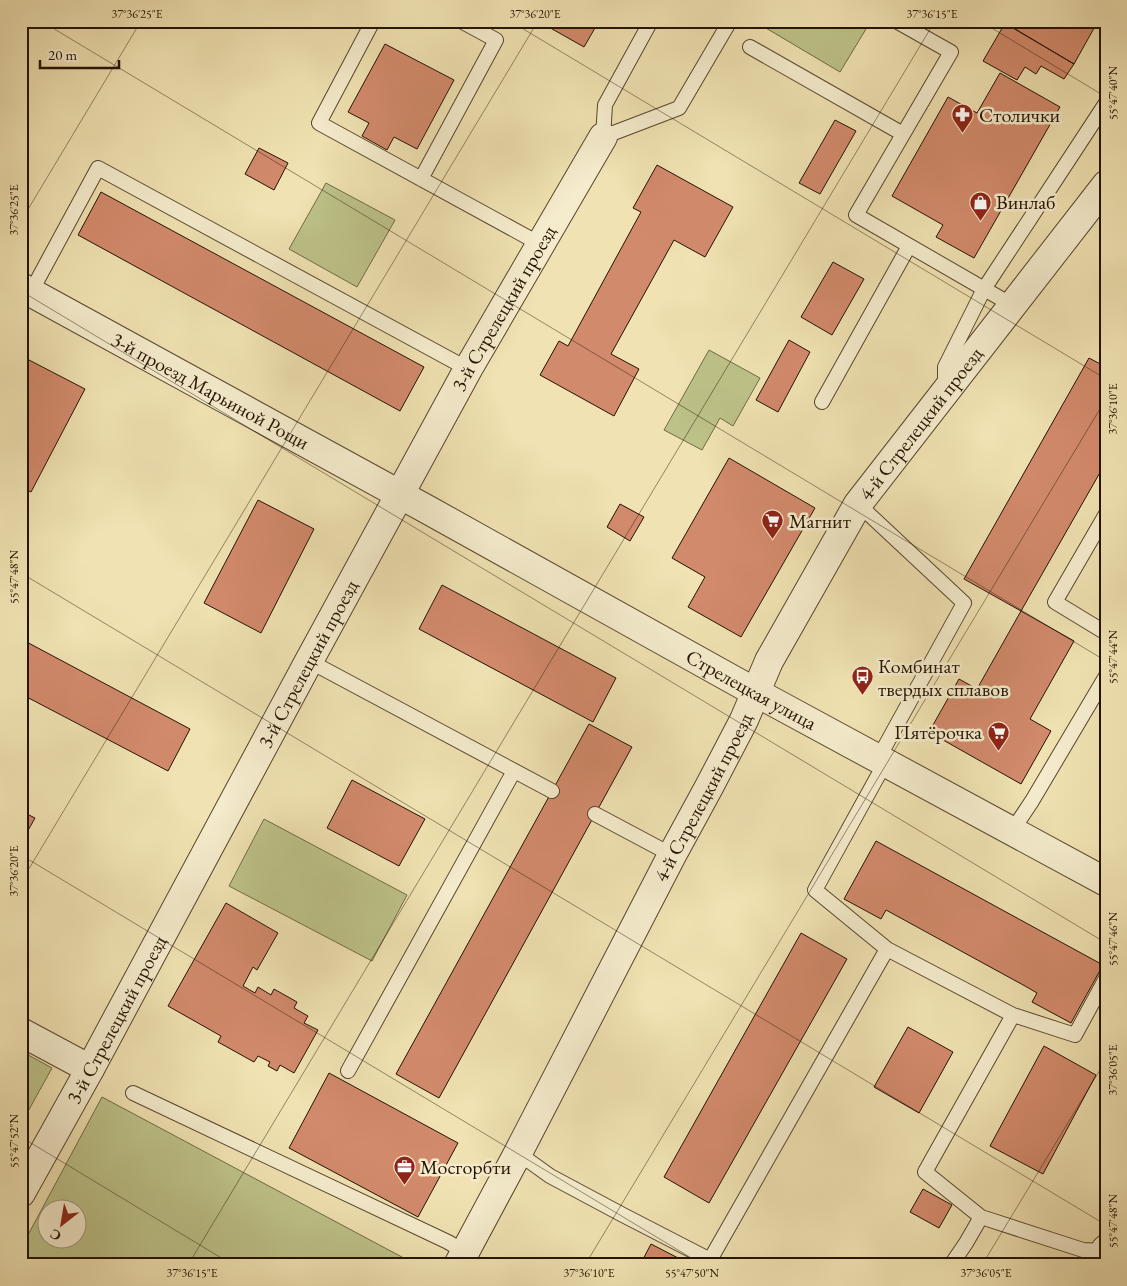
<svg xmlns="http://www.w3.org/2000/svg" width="1127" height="1286" font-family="'EB Garamond',serif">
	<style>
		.green { fill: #bdc289; stroke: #706a45; fill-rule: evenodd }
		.building { fill: #d28a6c; stroke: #241201 }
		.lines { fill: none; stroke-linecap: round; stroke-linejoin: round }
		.service-casing { stroke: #57462d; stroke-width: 16 }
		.minor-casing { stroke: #57462d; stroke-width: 30 }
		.tertiary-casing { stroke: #57462d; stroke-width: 30 }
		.service { stroke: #f5eccd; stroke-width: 14 }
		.minor { stroke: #f5eccd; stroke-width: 28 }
		.tertiary { stroke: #f5eccd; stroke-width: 28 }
		.ticks { fill: none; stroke: #241201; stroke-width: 1; stroke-opacity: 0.45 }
		.labels { text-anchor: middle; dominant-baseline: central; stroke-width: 5; stroke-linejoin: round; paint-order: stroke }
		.poi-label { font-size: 20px; fill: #241201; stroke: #f5eccd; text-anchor: start }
		.street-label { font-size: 20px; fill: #241201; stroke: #f5eccd }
		.neatline { fill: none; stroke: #241201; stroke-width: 2 }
		.ticks-label { font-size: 12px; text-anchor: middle; fill: #241201 }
	</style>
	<rect width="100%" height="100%" fill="#f0e2b2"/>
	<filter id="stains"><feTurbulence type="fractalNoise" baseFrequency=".004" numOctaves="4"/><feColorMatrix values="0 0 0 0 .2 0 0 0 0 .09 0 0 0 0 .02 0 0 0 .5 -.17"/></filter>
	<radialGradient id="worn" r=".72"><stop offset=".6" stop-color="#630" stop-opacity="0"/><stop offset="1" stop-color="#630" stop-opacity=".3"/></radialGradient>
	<!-- green -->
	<path class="green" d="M 754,21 L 853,21 L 866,29 L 840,72 Z
		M 326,183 L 395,220 L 357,287 L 289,249 Z
		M 709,350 L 760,378 L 733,426 L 720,418 L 702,450 L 664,430 Z
		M 264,819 L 407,895 L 372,961 L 229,886 Z
		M 21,1051 L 52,1068 L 21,1124 Z
		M 102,1097 L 415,1264 L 414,1265 L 21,1265 L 21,1248 ZM 78,1208 L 78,1238 L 48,1238 L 48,1208 Z"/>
	<!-- building -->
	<path class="building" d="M 538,21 L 599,21 L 584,47 Z
		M 1001,21 L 1098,21 L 1074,64 Z
		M 1005,23 L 1074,64 L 1064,79 L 1041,66 L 1036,74 L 1025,67 L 1017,80 L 983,61 Z
		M 385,44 L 454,80 L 417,149 L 394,137 L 387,150 L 362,136 L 369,123 L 348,112 Z
		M 1000,73 L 1060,107 L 974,258 L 936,237 L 943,225 L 892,196 L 948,97 L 977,113 Z
		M 835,120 L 856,131 L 820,194 L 799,183 Z
		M 259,148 L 288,163 L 274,190 L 245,174 Z
		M 657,165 L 733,207 L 705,257 L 674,240 L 611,354 L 639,369 L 614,416 L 540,375 L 559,341 L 568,346 L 641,212 L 633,208 Z
		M 101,192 L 424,367 L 400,411 L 78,235 Z
		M 833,262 L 864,279 L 832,335 L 801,317 Z
		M 789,340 L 810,352 L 778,412 L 756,400 Z
		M 1089,358 L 1106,367 L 1106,462 L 1021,611 L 964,579 Z
		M 29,360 L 85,389 L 31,492 L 21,487 L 21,374 Z
		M 729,458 L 815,508 L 741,637 L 688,607 L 705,577 L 672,558 Z
		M 258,500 L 314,529 L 261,633 L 204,603 Z
		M 620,504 L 644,517 L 630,541 L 607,527 Z
		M 442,585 L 616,678 L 593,722 L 419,629 Z
		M 1021,611 L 1074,641 L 1030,719 L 1051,731 L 1021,784 L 929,732 L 959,679 L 977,689 Z
		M 21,639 L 190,729 L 168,771 L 21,694 Z
		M 589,724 L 632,747 L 439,1098 L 396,1074 Z
		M 352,780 L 425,819 L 399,866 L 327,828 Z
		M 21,811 L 35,818 L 21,843 Z
		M 876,841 L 1103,965 L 1071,1023 L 1032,1002 L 1037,993 L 1025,986 L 886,910 L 881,919 L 844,899 Z
		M 226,903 L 278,933 L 257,970 L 253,967 L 243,986 L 255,993 L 258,987 L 271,995 L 274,989 L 297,1002 L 294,1008 L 308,1016 L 304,1023 L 318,1030 L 294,1073 L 280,1065 L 277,1071 L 268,1066 L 270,1062 L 258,1056 L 254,1062 L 218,1042 L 221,1036 L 168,1006 Z
		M 21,907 L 26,909 L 21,919 Z
		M 801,933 L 847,959 L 709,1203 L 664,1177 Z
		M 908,1027 L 953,1052 L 919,1113 L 874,1087 Z
		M 1044,1046 L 1096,1075 L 1043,1174 L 990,1146 Z
		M 329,1073 L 458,1143 L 418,1217 L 289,1148 Z
		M 923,1189 L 952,1205 L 939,1228 L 910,1212 Z
		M 651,1244 L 682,1260 L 690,1265 L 640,1265 Z"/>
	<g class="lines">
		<defs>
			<path id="service" d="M 373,21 L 319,123 L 540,244
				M 651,21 L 605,105 L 603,137 L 679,108 L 730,21
				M 896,21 L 951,52 L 856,215 L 1012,305
				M 750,47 L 903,134
				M 421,179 L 496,40 L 461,21
				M 31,292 L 98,168 L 468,369
				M 945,387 L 945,367 L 984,289 L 1106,103
				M 822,402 L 909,246
				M 858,504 L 964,603 L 878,759
				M 1106,514 L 1055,602 L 1106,633
				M 309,661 L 552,791
				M 885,763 L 815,890 L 887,949 L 1013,1015
				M 595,814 L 672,855
				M 1012,831 L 1032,801 L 1106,676
				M 348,1071 L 514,771
				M 133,1093 L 448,1242 L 465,1252
				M 518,1153 L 550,1176 L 623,1215 L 720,1265
				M 981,1217 L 1083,1250 L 1105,1251
				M 710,1260 L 887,949
				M 951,1265 L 966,1243 L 981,1217 L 925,1172 L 1013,1015 L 1075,1035 L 1106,978"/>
			<g id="minor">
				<path d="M 21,1032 L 90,1069"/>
				<path id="s1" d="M 21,1193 L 90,1069 L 309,661 L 468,369 L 603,137"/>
				<path id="s2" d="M 458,1265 L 518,1153 L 672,855 L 709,787 L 744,720 L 769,661 L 858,504 L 1106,185"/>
				<path d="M 1105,1265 L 1106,1249"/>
			</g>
			<g id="tertiary">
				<path id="s3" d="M 21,287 L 430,511 L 755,692 L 1106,882"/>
			</g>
		</defs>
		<!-- service casing -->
		<use href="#service" class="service-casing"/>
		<!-- minor casing -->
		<use href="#minor" class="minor-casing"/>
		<!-- tertiary casing -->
		<use href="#tertiary" class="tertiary-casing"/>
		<!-- service -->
		<use href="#service" class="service"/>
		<!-- minor -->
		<use href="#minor" class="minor"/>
		<!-- tertiary -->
		<use href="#tertiary" class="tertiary"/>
	</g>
	<!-- ticks -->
	<path class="ticks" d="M 41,21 L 1106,661M 510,21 L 1106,379M 980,21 L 1106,97M 21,221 L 141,21M 21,291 L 1106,943M 21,573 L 1106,1225M 21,855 L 703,1265M 21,882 L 538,21M 21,1137 L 233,1265M 188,1265 L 935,21M 585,1265 L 1106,399M 982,1265 L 1106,1060"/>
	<!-- icons -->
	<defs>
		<symbol id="pharmacy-pin" viewBox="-11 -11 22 30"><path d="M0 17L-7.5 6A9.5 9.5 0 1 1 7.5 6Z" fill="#8f2418" stroke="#f5eccd"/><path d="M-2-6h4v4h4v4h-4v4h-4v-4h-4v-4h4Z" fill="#fff"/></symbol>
		<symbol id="shop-pin" viewBox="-11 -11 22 30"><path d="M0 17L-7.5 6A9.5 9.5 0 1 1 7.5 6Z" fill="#8f2418" stroke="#f5eccd"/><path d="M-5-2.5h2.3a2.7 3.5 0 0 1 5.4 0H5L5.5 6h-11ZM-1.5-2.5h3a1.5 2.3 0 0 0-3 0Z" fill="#fff"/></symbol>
		<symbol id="supermarket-pin" viewBox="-11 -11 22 30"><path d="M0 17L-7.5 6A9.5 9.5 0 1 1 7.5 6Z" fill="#8f2418" stroke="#f5eccd"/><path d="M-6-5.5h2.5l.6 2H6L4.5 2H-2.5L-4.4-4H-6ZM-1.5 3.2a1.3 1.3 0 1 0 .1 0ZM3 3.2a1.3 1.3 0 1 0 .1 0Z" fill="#fff"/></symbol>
		<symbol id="bus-pin" viewBox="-11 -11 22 30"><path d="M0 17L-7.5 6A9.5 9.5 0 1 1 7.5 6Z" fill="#8f2418" stroke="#f5eccd"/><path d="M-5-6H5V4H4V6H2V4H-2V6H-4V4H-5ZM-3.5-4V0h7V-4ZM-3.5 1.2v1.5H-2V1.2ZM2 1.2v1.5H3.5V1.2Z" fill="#fff"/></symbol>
		<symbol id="office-pin" viewBox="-11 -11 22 30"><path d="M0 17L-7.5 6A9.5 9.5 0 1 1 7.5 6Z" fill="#8f2418" stroke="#f5eccd"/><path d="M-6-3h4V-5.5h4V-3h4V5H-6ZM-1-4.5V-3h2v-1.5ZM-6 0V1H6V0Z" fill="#fff"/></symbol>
	</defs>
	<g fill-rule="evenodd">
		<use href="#pharmacy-pin" x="950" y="102" width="25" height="34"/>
		<use href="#shop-pin" x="968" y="190" width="25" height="34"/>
		<use href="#supermarket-pin" x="760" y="508" width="25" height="34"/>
		<use href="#bus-pin" x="850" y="664" width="25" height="34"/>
		<use href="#supermarket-pin" x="986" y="720" width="25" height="34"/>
		<use href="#office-pin" x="392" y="1154" width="25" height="34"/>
	</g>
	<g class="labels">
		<!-- poi labels -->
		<g class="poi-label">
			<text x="979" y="115">Столички</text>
			<text x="996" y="202">Винлаб</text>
			<text x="789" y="521">Магнит</text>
			<text x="878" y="666">Комбинат<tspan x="878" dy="23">твердых сплавов</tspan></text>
			<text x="982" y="732" text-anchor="end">Пятёрочка</text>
			<text x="420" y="1167">Мосгорбти</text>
		</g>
		<!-- street labels -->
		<g class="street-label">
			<text stroke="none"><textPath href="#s1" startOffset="1008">3-й Стрелецкий проезд</textPath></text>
			<text stroke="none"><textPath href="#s3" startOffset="216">3-й проезд Марьиной Рощи</textPath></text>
			<text stroke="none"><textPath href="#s2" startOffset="962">4-й Стрелецкий проезд</textPath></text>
			<text stroke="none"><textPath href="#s1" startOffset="602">3-й Стрелецкий проезд</textPath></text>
			<text stroke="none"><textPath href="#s3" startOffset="834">Стрелецкая улица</textPath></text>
			<text stroke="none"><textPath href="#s2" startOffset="528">4-й Стрелецкий проезд</textPath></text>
			<text stroke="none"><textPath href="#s1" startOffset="198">3-й Стрелецкий проезд</textPath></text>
		</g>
	</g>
	<!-- margin -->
	<rect width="1127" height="1286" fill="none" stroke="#f0e2b2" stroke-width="55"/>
	<!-- north arrow -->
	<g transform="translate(62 1224) rotate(211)"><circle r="24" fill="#f5eccd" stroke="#a1957b"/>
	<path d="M0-4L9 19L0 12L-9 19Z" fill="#8f2418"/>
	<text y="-8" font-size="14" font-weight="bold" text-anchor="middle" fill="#241201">С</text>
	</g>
	<!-- scale -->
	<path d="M40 60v8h79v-8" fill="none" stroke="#241201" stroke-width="2.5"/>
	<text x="48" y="60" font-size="15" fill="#241201" stroke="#f5eccd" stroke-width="4" paint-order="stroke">20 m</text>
	<rect x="28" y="28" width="1072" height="1230" class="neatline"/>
	<g class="ticks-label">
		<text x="137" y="18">37°36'25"E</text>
		<text x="535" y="18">37°36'20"E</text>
		<text x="932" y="18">37°36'15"E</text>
		<text transform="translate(1113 93) rotate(-90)" y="4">55°47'40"N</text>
		<text transform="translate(14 210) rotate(-90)" y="4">37°36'25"E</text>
		<text transform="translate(1113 409) rotate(-90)" y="4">37°36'10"E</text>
		<text transform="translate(14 577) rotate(-90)" y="4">55°47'48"N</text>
		<text transform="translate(1113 657) rotate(-90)" y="4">55°47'44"N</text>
		<text transform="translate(14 871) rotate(-90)" y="4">37°36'20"E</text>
		<text transform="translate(1113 939) rotate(-90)" y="4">55°47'46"N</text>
		<text transform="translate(1113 1070) rotate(-90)" y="4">37°36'05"E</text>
		<text transform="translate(14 1141) rotate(-90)" y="4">55°47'52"N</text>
		<text transform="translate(1113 1221) rotate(-90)" y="4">55°47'48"N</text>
		<text x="192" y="1277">37°36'15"E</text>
		<text x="589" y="1277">37°36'10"E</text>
		<text x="692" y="1277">55°47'50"N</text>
		<text x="986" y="1277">37°36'05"E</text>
	</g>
	<rect width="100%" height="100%" filter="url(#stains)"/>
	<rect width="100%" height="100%" fill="url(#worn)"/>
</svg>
